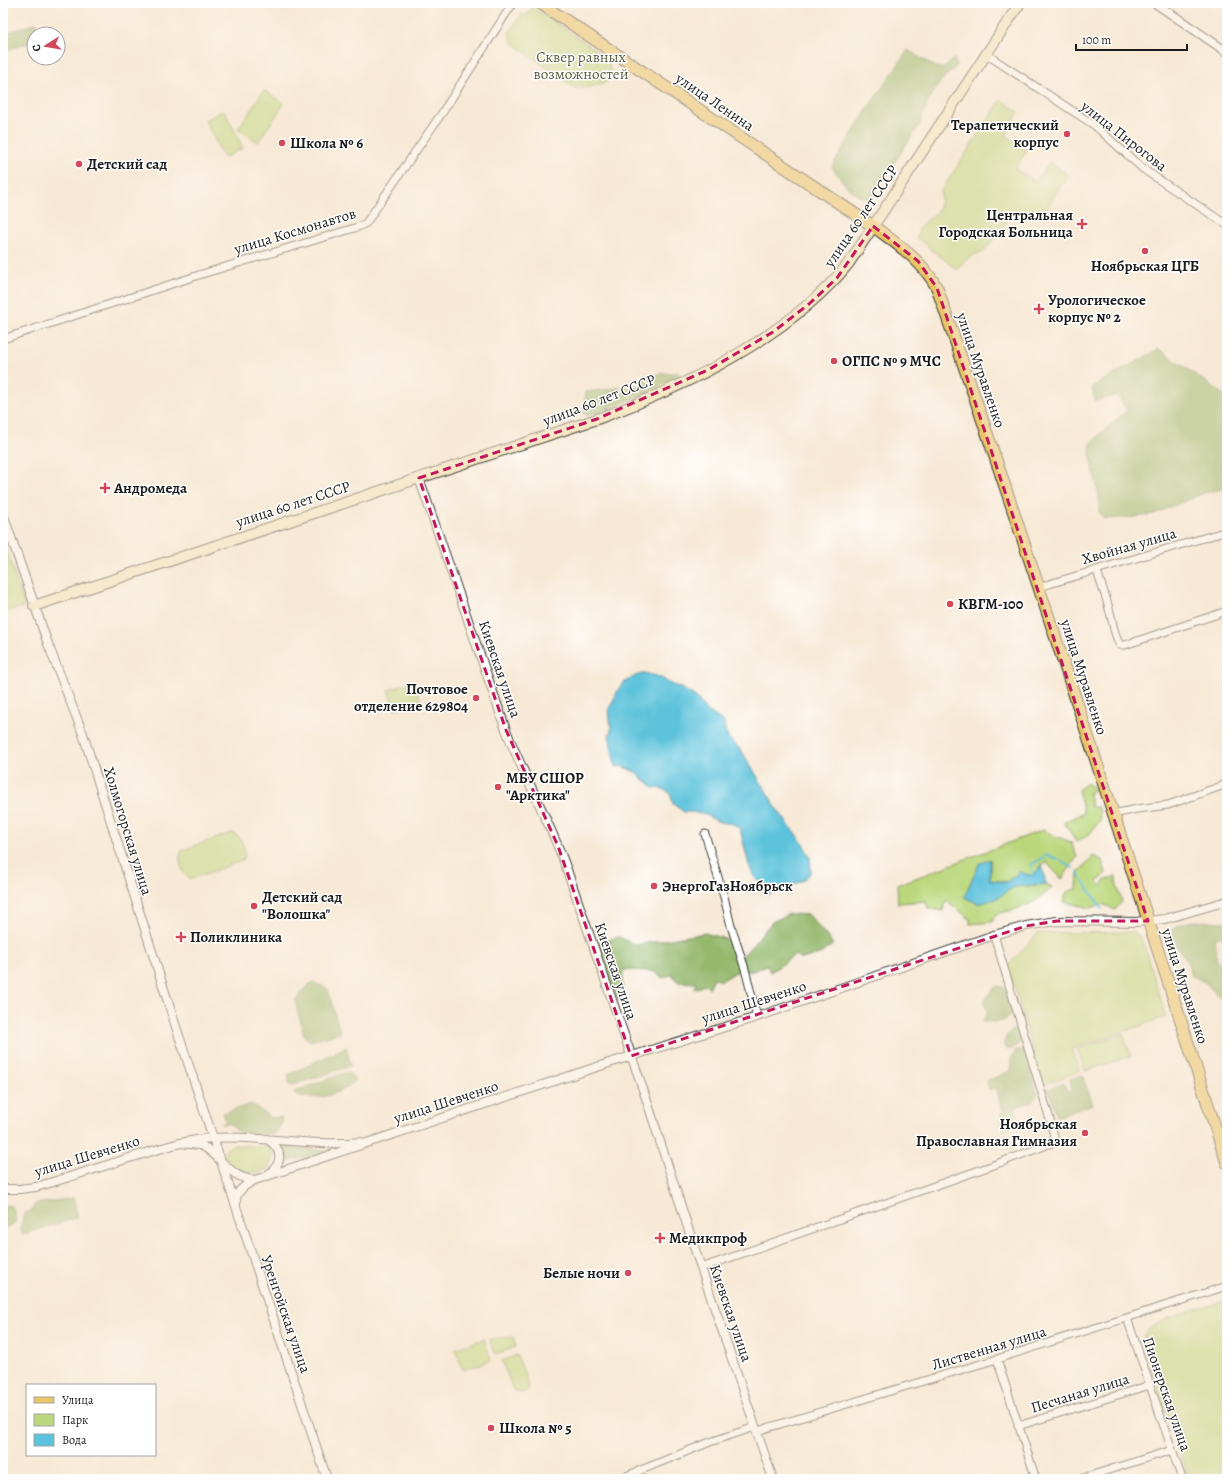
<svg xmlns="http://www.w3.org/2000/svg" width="1230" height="1482" font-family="Alegreya,serif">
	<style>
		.green { fill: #bbd77c; stroke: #6c7a4c }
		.forest { fill: #94b86c; stroke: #586a44 }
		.water { fill: #5dc2db; stroke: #3c6f7c }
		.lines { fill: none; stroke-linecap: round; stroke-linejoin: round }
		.stream { stroke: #5dc2db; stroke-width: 2 }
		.minor-casing { stroke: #3d3b38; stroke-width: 9 }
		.tertiary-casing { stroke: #3d3b38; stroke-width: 10 }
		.secondary-casing { stroke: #3d3b38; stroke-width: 12 }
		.primary-casing { stroke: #3d3b38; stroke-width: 13 }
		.minor { stroke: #fff; stroke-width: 7 }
		.tertiary { stroke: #fff; stroke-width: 8 }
		.secondary { stroke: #f7e8c3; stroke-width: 10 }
		.primary { stroke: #ebc669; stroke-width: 11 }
		.marked { fill: none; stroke: #c2185b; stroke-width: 3; stroke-dasharray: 8 5; stroke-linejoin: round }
		.poi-dot { fill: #d1495b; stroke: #fff; stroke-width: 1.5 }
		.labels { text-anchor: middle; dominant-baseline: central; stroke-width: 3; stroke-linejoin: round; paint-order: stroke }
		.park-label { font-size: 15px; fill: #545d3e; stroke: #fff }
		.street-label { font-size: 15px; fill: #1c1c1c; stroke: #fff }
		.poi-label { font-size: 15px; font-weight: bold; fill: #1c1c1c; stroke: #fff; text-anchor: start }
	</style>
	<rect width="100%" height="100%" fill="#fff"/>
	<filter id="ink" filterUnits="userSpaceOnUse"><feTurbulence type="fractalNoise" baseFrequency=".025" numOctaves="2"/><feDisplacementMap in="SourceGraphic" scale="8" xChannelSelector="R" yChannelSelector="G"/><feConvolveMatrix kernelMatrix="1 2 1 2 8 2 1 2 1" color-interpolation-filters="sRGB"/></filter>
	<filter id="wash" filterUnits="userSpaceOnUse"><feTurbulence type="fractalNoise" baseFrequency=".012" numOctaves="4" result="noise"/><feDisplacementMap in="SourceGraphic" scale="16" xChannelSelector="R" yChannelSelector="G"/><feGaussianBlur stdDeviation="0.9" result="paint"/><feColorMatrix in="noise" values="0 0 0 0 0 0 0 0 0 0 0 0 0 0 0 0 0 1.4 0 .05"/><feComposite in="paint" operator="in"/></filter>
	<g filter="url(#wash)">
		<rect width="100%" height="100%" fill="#f7e9d6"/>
		<!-- green -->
		<path class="green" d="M 532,7 L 607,57 L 611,72 L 607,82 L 590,87 L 575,88 L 513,43 L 509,32 L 522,14 L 526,16 Z
			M 264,90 L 284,104 L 258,142 L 238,129 Z
			M 1001,100 L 1019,112 L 1006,135 L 1027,151 L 1015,169 L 1036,182 L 1050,162 L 1068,175 L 1042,215 L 1038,215 L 1034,213 L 1027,215 L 1018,210 L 1015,211 L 985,250 C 982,253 980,253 976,254 C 968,257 964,261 959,268 L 956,269 L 917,238 C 917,221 933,221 939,208 C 941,202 941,197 941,191 Z
			M 224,110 L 243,148 L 224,158 L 205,120 Z
			M 3,539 L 25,606 L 3,613 Z
			M 414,681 L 421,700 L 395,709 L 388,690 Z
			M 1087,783 L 1095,789 L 1089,793 L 1091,807 L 1099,807 L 1100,820 L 1088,836 L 1076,841 L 1064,822 L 1084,813 L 1078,790 Z
			M 1043,830 L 1050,834 L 1071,842 L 1077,857 L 1062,879 L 1046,862 L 1042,865 L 1033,876 L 1019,872 L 1007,882 L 990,880 L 990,859 L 964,897 L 997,898 L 1014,887 L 1046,884 L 1052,887 C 1036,905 1018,909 996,914 L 992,922 L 970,924 L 970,919 L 946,900 L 943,911 L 928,908 L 926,901 L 898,903 L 897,885 Z
			M 232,833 C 242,835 248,853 243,860 L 192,879 C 182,877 177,859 182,850 Z
			M 1093,856 L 1102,860 L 1106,874 L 1097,882 L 1101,886 L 1104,881 L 1116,876 L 1117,887 L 1122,901 L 1115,910 L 1102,904 L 1090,908 L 1064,902 L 1066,893 L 1077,888 L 1078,873 Z
			M 1132,932 L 1140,937 L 1145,948 L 1166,1017 L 1071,1049 L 1080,1071 L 1043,1085 L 1008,966 L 1038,933 Z
			M 1123,1034 L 1131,1056 L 1085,1071 L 1077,1049 Z
			M 234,1145 L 267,1147 L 273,1153 L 273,1159 C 271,1162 269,1167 266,1169 C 256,1178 224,1170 224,1155 C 224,1152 226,1151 226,1149 Z
			M 1227,1301 L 1227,1479 L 1189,1479 L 1143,1345 L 1144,1335 L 1148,1329 L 1167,1319 L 1195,1309 Z
			M 513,1337 L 516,1347 L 495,1354 L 489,1339 Z
			M 484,1339 L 491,1360 L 463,1370 L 455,1349 Z
			M 517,1355 L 529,1386 C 528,1391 525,1392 520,1393 L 513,1390 L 502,1361 Z"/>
		<!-- forest -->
		<path class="forest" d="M 36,23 L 41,34 L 34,34 L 34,41 L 3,51 L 3,34 Z
			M 908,50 L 936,67 L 944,68 L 954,58 L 957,66 C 953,71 947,74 943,79 C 934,89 922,111 920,124 L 870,199 C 852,197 842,181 832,167 L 866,111 Z
			M 1159,349 L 1227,397 L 1227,454 L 1220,465 L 1227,471 L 1227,488 L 1204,493 L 1154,514 L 1135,517 L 1104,519 L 1099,512 L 1099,497 L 1090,453 L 1091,444 L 1097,437 L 1127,410 L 1117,395 L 1095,401 L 1092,387 Z
			M 660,373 L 679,373 L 679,376 L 648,393 L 588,416 L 583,413 L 586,392 L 639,385 L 645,379 Z
			M 789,914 L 809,915 L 833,944 L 822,953 L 802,959 L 794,955 L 783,964 L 770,972 L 767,965 L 753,971 L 736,972 L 721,981 L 714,978 L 709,988 L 705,985 L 694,989 L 696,983 L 678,982 L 672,974 L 663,978 L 653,971 L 623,970 L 622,993 L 618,1002 L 597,943 L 619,937 L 636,945 L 705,933 L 729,940 L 741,958 L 772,922 Z
			M 1193,921 L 1227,922 L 1227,936 L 1217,937 L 1214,941 L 1217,950 L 1216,955 L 1217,962 L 1227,969 L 1227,1002 L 1221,999 L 1206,983 L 1191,975 C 1190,970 1189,964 1186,960 C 1181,952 1165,934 1177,926 C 1181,923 1188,922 1193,921 Z
			M 313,982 L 328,989 L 340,1033 L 311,1041 L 304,1036 L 295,1001 L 305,988 Z
			M 997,986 L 1005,988 L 1013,1012 C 1002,1025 997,1022 982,1021 L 988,1012 L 984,1002 L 991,991 Z
			M 1017,1027 L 1021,1041 C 1017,1046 1013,1050 1006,1049 L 1004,1047 C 1004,1037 1009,1032 1017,1027 Z
			M 346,1047 L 351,1066 L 290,1086 L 288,1075 Z
			M 1024,1049 L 1038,1095 L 1032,1102 L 1015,1107 L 1020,1123 L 1004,1128 L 1000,1114 L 1003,1112 L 996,1088 L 989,1089 L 987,1081 L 1010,1071 L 1011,1059 L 1016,1050 Z
			M 347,1072 L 351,1074 L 355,1081 C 339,1095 313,1103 293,1093 L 298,1090 Z
			M 1082,1075 L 1093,1104 L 1057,1117 L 1048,1089 L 1063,1083 L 1068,1092 L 1072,1089 L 1070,1079 Z
			M 252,1104 L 271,1118 L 281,1117 C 283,1125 279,1128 274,1134 C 261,1133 238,1138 231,1124 L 221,1124 L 226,1122 L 223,1113 Z
			M 285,1146 L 327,1151 L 283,1163 Z
			M 73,1198 L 78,1217 L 22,1235 L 21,1227 L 24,1213 L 32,1211 L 35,1204 Z
			M 8,1205 L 13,1207 L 16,1220 L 12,1226 L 3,1228 L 3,1206 Z"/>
		<!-- water -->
		<path class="water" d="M 645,673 L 660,677 L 669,683 L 683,689 L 696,697 L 706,710 L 724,722 L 725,730 L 728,738 L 741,750 L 779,812 L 802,842 L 810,857 L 811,872 L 804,880 L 768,895 L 763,885 L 754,877 L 749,865 L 740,829 L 733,824 L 719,822 L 706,815 L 693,812 L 684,812 L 673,804 L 670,793 L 663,789 L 653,788 L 648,782 L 642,779 L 638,773 L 621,766 L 616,767 C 612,756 612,746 609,736 L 611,731 L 609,708 C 613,702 615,696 618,690 C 623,681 635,675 645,673 Z
			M 990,859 L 990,880 L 1007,882 L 1019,872 L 1033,876 L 1042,865 L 1046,884 L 1014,887 L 997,898 L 979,904 L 964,897 L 979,864 Z"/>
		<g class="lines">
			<!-- stream -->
			<path class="stream" d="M 1078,873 L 1102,909
				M 1033,876 L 1031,865 L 1047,855 L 1062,861 L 1073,868"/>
		</g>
	</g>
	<g filter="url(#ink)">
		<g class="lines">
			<defs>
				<path id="minor" d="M 986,54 L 1094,125 L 1143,169 L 1227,225
					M 3,339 L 202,274 L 358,227 L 366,223 L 442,113 L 513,3
					M 1097,570 C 1100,583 1106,595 1109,609 C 1113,620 1113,634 1120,645 L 1125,645 L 1227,611
					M 1039,587 L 1227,531
					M 1113,814 L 1137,809 L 1168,805 L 1227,784
					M 705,834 L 724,897 L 731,926 L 745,969 L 757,1017
					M 701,1268 L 991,1166 L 1052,1143 L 1054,1136 L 1051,1123 L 994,935
					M 1127,1318 L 1182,1479
					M 997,1359 L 1036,1479
					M 1018,1426 L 1150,1385
					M 757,1431 L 997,1359 L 1227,1286
					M 619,1479 L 710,1442 L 755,1427
					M 1080,1479 L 1172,1450"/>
				<path id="tertiary" d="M 1155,3 L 1227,52
					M 419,478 L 506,730 C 524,776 549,820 566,867 L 647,1101 L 701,1268 L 773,1479
					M 3,514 L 48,644 L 83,734 L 176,1027 L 327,1479
					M 267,1139 C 284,1150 283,1164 267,1175
					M 179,1143 L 200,1145 L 206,1148 C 225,1161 230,1178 255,1180 L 606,1064 L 757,1017 L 994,935 L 1026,926 L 1057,921 L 1135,922 L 1165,919 L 1227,901
					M 3,1189 L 19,1189 L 36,1187 C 67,1178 98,1168 129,1158 C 157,1150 184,1140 212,1138 C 262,1135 311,1147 361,1142
					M 236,1205 C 234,1192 245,1185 255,1180"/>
				<path id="secondary" d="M 34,606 L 597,419 C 685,387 790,336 849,263 L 1020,3"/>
				<path id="primary" d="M 540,3 L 873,226 C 898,245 922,260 937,288 C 1038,578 1132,871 1227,1163"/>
			</defs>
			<!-- minor casing -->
			<use href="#minor" class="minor-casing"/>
			<!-- tertiary casing -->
			<use href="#tertiary" class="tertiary-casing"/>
			<!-- secondary casing -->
			<use href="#secondary" class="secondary-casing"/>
			<!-- primary casing -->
			<use href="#primary" class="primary-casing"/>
			<!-- minor -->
			<use href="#minor" class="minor"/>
			<!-- tertiary -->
			<use href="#tertiary" class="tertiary"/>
			<!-- secondary -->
			<use href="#secondary" class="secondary"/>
			<!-- primary -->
			<use href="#primary" class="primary"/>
		</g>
	</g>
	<!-- marked area -->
	<path d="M0 0H1230V1482H0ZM 873,226 L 918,261 L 937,288 L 1148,921 L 1057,921 L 1026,926 L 631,1056 L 558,846 L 506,730 L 419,478 L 597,419 L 708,370 L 773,332 L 809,304 L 837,278 Z" fill="#f7e9d6" fill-opacity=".55" fill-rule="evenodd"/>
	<path class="marked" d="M 873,226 L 918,261 L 937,288 L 1148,921 L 1057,921 L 1026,926 L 631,1056 L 558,846 L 506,730 L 419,478 L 597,419 L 708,370 L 773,332 L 809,304 L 837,278 Z"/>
	<!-- markers -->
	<g class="poi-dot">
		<circle cx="1067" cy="134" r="4"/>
		<circle cx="282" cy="143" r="4"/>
		<circle cx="79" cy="164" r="4"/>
		<path d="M1080 218h4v4h4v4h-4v4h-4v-4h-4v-4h4z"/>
		<circle cx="1145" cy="251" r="4"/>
		<path d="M1037 303h4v4h4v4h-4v4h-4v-4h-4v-4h4z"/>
		<circle cx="834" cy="361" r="4"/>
		<path d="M103 482h4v4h4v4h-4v4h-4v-4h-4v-4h4z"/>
		<circle cx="950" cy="604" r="4"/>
		<circle cx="476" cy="698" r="4"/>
		<circle cx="498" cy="787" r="4"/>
		<circle cx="654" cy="886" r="4"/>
		<circle cx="254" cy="906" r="4"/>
		<path d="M179 931h4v4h4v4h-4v4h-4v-4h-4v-4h4z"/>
		<circle cx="1085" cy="1133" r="4"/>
		<path d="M658 1232h4v4h4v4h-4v4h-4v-4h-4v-4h4z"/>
		<circle cx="628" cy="1273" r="4"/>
		<circle cx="491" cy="1428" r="4"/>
	</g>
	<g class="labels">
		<!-- park labels -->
		<g class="park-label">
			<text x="581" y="57">Сквер равных<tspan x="581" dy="17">возможностей</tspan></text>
		</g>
		<!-- street labels -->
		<g class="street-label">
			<text transform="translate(715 102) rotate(34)">улица Ленина</text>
			<text transform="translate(1124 136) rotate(38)">улица Пирогова</text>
			<text transform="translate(861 216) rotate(-56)">улица 60 лет СССР</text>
			<text transform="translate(295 231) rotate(-17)">улица Космонавтов</text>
			<text transform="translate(981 370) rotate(71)">улица Муравленко</text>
			<text transform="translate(599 400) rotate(-21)">улица 60 лет СССР</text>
			<text transform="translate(293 504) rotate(-18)">улица 60 лет СССР</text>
			<text transform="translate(1129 546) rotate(-16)">Хвойная улица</text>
			<text transform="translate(500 669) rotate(71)">Киевская улица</text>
			<text transform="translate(1084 677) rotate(72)">улица Муравленко</text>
			<text transform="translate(128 831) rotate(73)">Холмогорская улица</text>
			<text transform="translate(616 971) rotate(71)">Киевская улица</text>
			<text transform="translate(1185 986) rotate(72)">улица Муравленко</text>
			<text transform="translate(754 1002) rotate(-18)">улица Шевченко</text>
			<text transform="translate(446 1102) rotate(-18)">улица Шевченко</text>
			<text transform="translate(87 1156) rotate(-17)">улица Шевченко</text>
			<text transform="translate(731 1313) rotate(71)">Киевская улица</text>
			<text transform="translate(286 1314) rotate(71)">Уренгойская улица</text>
			<text transform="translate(989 1348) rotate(-17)">Лиственная улица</text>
			<text transform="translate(1080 1393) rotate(-17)">Песчаная улица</text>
			<text transform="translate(1167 1394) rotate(71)">Пионерская улица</text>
		</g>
		<!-- poi labels -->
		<g class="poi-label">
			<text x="1059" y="125" text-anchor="end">Терапетический<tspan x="1059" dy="17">корпус</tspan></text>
			<text x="290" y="143">Школа № 6</text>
			<text x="87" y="164">Детский сад</text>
			<text x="1073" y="215" text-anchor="end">Центральная<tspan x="1073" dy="17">Городская Больница</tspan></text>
			<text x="1145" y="266" text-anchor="middle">Ноябрьская ЦГБ</text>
			<text x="1048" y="300">Урологическое<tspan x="1048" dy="17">корпус № 2</tspan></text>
			<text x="842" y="361">ОГПС № 9 МЧС</text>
			<text x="114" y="488">Андромеда</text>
			<text x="958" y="604">КВГМ-100</text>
			<text x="468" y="689" text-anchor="end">Почтовое<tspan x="468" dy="17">отделение 629804</tspan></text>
			<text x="506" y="778">МБУ СШОР<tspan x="506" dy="17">"Арктика"</tspan></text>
			<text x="662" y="886">ЭнергоГазНоябрьск</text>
			<text x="262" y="897">Детский сад<tspan x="262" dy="17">"Волошка"</tspan></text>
			<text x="190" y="937">Поликлиника</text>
			<text x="1077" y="1124" text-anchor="end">Ноябрьская<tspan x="1077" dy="17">Православная Гимназия</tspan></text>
			<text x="669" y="1238">Медикпроф</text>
			<text x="620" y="1273" text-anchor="end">Белые ночи</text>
			<text x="499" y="1428">Школа № 5</text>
		</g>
	</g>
	<!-- margin -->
	<rect width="1230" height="1482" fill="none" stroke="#fff" stroke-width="16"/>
	<!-- legend -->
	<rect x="26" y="1384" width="130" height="72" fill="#ffffff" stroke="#a4a4a4"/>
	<rect x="34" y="1397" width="20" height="6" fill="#ebc669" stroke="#a4a4a4"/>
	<text x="62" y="1404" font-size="12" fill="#1c1c1c">Улица</text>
	<rect x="34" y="1414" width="20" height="12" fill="#bbd77c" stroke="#a4a4a4"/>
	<text x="62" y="1424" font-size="12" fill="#1c1c1c">Парк</text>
	<rect x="34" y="1434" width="20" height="12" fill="#5dc2db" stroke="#a4a4a4"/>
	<text x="62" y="1444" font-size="12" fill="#1c1c1c">Вода</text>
	<!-- north arrow -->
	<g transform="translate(46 46) rotate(258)"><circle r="19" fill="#ffffff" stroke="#a4a4a4"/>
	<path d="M0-3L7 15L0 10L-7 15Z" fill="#d1495b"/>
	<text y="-6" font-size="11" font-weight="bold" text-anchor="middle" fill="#1c1c1c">С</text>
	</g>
	<!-- scale -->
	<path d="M1076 44v6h111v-6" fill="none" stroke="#1c1c1c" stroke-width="2"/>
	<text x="1082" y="44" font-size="12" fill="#1c1c1c" stroke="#ffffff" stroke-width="3" paint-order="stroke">100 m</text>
</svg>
